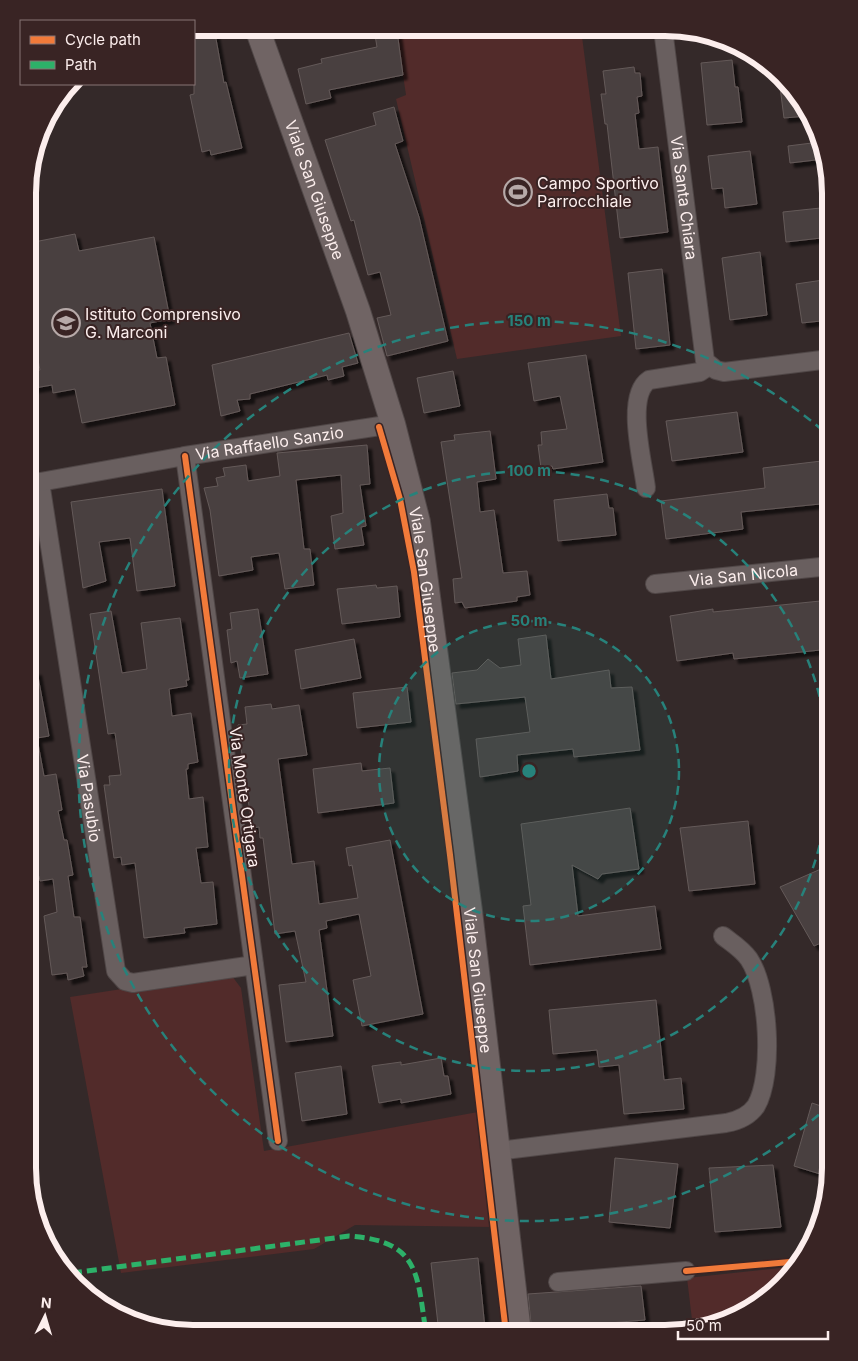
<svg xmlns="http://www.w3.org/2000/svg" width="858" height="1361" font-family="Inter,sans-serif">
	<style>
		.green { fill: #522b2a }
		.building { fill: #493f3f; stroke: #645a59; filter: url(#shadow) }
		.lines { fill: none; stroke-linecap: round; stroke-linejoin: round }
		.minor-casing { stroke: #504747; stroke-width: 20 }
		.secondary-casing { stroke: #504747; stroke-width: 26 }
		.minor { stroke: #695f5f; stroke-width: 18 }
		.secondary { stroke: #706464; stroke-width: 24 }
		.quiet { stroke: #2db169; stroke-width: 5; stroke-dasharray: 10 5; stroke-linecap: butt }
		.cycleway-casing { stroke: #392424; stroke-width: 9 }
		.cycleway { stroke: #f17a3a; stroke-width: 6 }
		.ring { fill: none; stroke: #27827b; stroke-width: 2.5; stroke-dasharray: 9 6 }
		.labels { text-anchor: middle; dominant-baseline: central; stroke-width: 4; stroke-linejoin: round; paint-order: stroke }
		.poi-label { font-size: 16px; fill: #fceeed; stroke: #392424; text-anchor: start }
		.street-label { font-size: 16px; fill: #fceeed; stroke: #392424 }
		.rim { fill: none; stroke: #fceeed; stroke-width: 6 }
		.centre { fill: #27827b; stroke: #392424; stroke-width: 2.5 }
		.ring-label { font-size: 15px; text-anchor: middle; font-weight: bold; fill: #27827b; stroke: #392424; stroke-width: 4; stroke-linejoin: round; paint-order: stroke }
	</style>
	<defs>
		<filter id="shadow"><feDropShadow dx="4.5" dy="4.5" stdDeviation="1" flood-color="#0009"/></filter>
	</defs>
	<rect width="100%" height="100%" fill="#342929"/>
	<!-- green -->
	<path class="green" d="M 396,28 L 581,29 L 621,336 L 457,359 L 396,99 L 406,95 Z
		M 219,974 L 232,976 L 241,988 L 264,1151 L 478,1112 L 493,1227 L 355,1225 L 314,1249 L 121,1273 L 70,997 Z
		M 798,1266 L 728,1321 L 693,1328 L 687,1278 Z"/>
	<!-- building -->
	<path class="building" d="M 194,28 L 214,28 L 224,83 L 226,82 L 242,148 L 211,155 L 210,150 L 202,152 L 190,95 L 194,94 Z
		M 397,31 L 403,75 L 329,90 L 331,98 L 306,104 L 298,69 L 322,63 L 321,59 L 377,47 L 375,35 Z
		M 732,60 L 735,87 L 738,87 L 742,122 L 707,125 L 701,63 Z
		M 634,67 L 635,73 L 640,73 L 642,96 L 637,97 L 639,113 L 635,114 L 639,149 L 658,147 L 668,232 L 620,238 L 607,124 L 605,124 L 601,94 L 606,94 L 603,71 Z
		M 779,79 L 803,110 L 807,116 L 784,118 Z
		M 394,107 L 403,141 L 395,144 L 419,217 L 448,341 L 387,356 L 377,318 L 391,315 L 380,272 L 368,275 L 354,220 L 351,221 L 325,140 L 376,125 L 373,113 Z
		M 820,142 L 824,159 L 790,163 L 788,146 Z
		M 750,151 L 757,204 L 725,208 L 723,188 L 712,189 L 708,156 Z
		M 830,207 L 830,237 L 786,242 L 783,212 Z
		M 75,234 L 79,251 L 154,237 L 170,319 L 150,323 L 157,358 L 166,357 L 175,405 L 82,423 L 75,389 L 53,393 L 52,385 L 29,389 L 29,372 L 40,370 L 29,314 L 29,243 Z
		M 760,252 L 767,315 L 730,320 L 722,258 Z
		M 662,269 L 670,345 L 636,349 L 628,273 Z
		M 830,279 L 830,320 L 802,323 L 796,284 Z
		M 349,333 L 358,363 L 342,367 L 344,376 L 328,380 L 327,375 L 250,394 L 250,399 L 237,400 L 240,411 L 221,416 L 212,365 Z
		M 586,355 L 603,462 L 553,469 L 552,466 L 541,468 L 538,445 L 542,445 L 541,432 L 567,429 L 560,396 L 534,401 L 528,363 Z
		M 453,371 L 460,406 L 424,413 L 417,378 Z
		M 737,412 L 743,452 L 672,461 L 666,421 Z
		M 490,431 L 496,479 L 477,482 L 480,512 L 494,510 L 503,573 L 527,571 L 530,595 L 517,597 L 517,601 L 465,608 L 462,602 L 455,603 L 453,579 L 462,578 L 441,442 L 455,440 L 454,435 Z
		M 367,445 L 370,484 L 360,485 L 366,526 L 361,527 L 364,545 L 335,549 L 331,516 L 343,513 L 341,475 L 296,480 L 304,549 L 310,549 L 314,585 L 285,589 L 279,553 L 251,557 L 253,570 L 219,576 L 210,510 L 204,488 L 218,486 L 216,478 L 225,476 L 223,468 L 246,465 L 248,481 L 280,476 L 277,453 Z
		M 830,460 L 830,503 L 741,512 L 743,529 L 666,539 L 661,501 L 765,488 L 763,468 Z
		M 162,489 L 175,586 L 137,591 L 130,538 L 99,542 L 106,581 L 83,588 L 71,502 Z
		M 607,494 L 609,508 L 613,508 L 616,535 L 558,541 L 554,500 Z
		M 376,585 L 377,588 L 397,586 L 400,617 L 342,624 L 337,589 Z
		M 830,600 L 830,649 L 734,659 L 733,653 L 677,661 L 670,616 L 713,609 L 713,612 Z
		M 258,609 L 268,674 L 240,678 L 237,661 L 231,663 L 227,630 L 232,629 L 230,613 Z
		M 111,611 L 122,673 L 147,669 L 141,623 L 180,618 L 189,680 L 186,680 L 187,686 L 169,689 L 172,716 L 191,713 L 198,762 L 188,764 L 188,769 L 186,769 L 189,799 L 203,797 L 208,847 L 196,848 L 201,883 L 213,882 L 217,924 L 184,928 L 185,933 L 144,938 L 135,863 L 122,865 L 121,857 L 114,858 L 104,785 L 110,785 L 109,776 L 121,775 L 115,733 L 108,734 L 90,614 Z
		M 546,635 L 551,679 L 609,670 L 611,688 L 632,687 L 640,750 L 574,757 L 573,749 L 517,755 L 518,771 L 480,777 L 476,739 L 530,732 L 525,697 L 456,704 L 452,673 L 477,670 L 488,659 L 500,668 L 521,665 L 518,639 Z
		M 354,639 L 361,678 L 301,689 L 295,650 Z
		M 37,671 L 49,736 L 37,738 L 44,776 L 56,774 L 62,810 L 58,811 L 64,840 L 67,840 L 73,875 L 68,876 L 74,917 L 80,917 L 87,967 L 82,967 L 84,976 L 68,980 L 67,973 L 52,975 L 44,916 L 57,912 L 53,879 L 40,881 L 39,876 L 35,877 L 28,838 L 28,672 Z
		M 407,687 L 411,722 L 357,728 L 353,693 Z
		M 271,704 L 272,709 L 299,705 L 307,755 L 278,759 L 292,864 L 314,861 L 319,904 L 358,898 L 352,865 L 349,866 L 346,848 L 390,840 L 423,1014 L 362,1026 L 353,980 L 371,976 L 359,914 L 326,921 L 327,928 L 319,930 L 333,1036 L 286,1042 L 279,985 L 306,982 L 295,931 L 275,934 L 263,838 L 260,838 L 259,827 L 252,828 L 238,725 L 247,724 L 245,707 Z
		M 361,763 L 362,771 L 390,768 L 394,803 L 318,813 L 313,769 Z
		M 630,808 L 639,869 L 602,874 L 598,879 L 572,865 L 578,916 L 655,906 L 661,949 L 530,965 L 523,906 L 531,905 L 521,824 Z
		M 748,821 L 755,884 L 689,891 L 680,828 Z
		M 830,865 L 830,939 L 814,946 L 780,887 Z
		M 656,1000 L 664,1080 L 681,1078 L 684,1109 L 624,1114 L 619,1065 L 599,1067 L 597,1050 L 553,1054 L 549,1010 Z
		M 441,1058 L 444,1076 L 448,1076 L 451,1094 L 401,1103 L 401,1099 L 379,1103 L 372,1066 L 401,1062 L 401,1065 Z
		M 341,1066 L 347,1114 L 302,1121 L 295,1073 Z
		M 812,1103 L 830,1109 L 830,1177 L 794,1166 Z
		M 615,1158 L 678,1164 L 670,1228 L 609,1222 Z
		M 773,1165 L 781,1227 L 715,1232 L 709,1168 Z
		M 478,1258 L 485,1329 L 439,1333 L 431,1263 Z
		M 641,1286 L 645,1320 L 584,1325 L 586,1333 L 532,1333 L 528,1294 Z"/>
	<g class="lines">
		<defs>
			<g id="minor">
				<path id="s1" d="M 663,29 L 705,361 L 716,370 L 724,372 L 830,359"/>
				<path d="M 185,456 L 278,1141"/>
				<path id="s2" d="M 40,482 L 116,971 L 125,981 L 133,983 L 254,965"/>
				<path id="s3" d="M 29,484 L 185,456 L 393,424"/>
				<path d="M 646,488 C 643,462 625,396 649,380 L 700,372 L 709,366"/>
				<path id="s4" d="M 655,584 L 830,566"/>
				<path d="M 498,1151 L 726,1123 C 737,1121 749,1116 756,1106 C 774,1075 769,989 749,959 C 742,949 732,943 723,936"/>
				<path d="M 558,1282 L 686,1271"/>
			</g>
			<g id="secondary">
				<path id="s5" d="M 257,28 L 358,311 L 393,424 L 418,522 L 470,911 L 519,1333"/>
			</g>
		</defs>
		<!-- minor casing -->
		<use href="#minor" class="minor-casing"/>
		<!-- secondary casing -->
		<use href="#secondary" class="secondary-casing"/>
		<!-- minor -->
		<use href="#minor" class="minor"/>
		<!-- secondary -->
		<use href="#secondary" class="secondary"/>
		<!-- quiet -->
		<path class="quiet" d="M 72,1273 L 349,1236 C 420,1241 417,1274 426,1333"/>
		<defs>
			<path id="cycleway" d="M 379,427 L 400,499 L 414,572 L 450,855 L 506,1333
				M 185,456 L 278,1141
				M 686,1271 L 801,1261"/>
		</defs>
		<!-- cycleway casing -->
		<use href="#cycleway" class="cycleway-casing"/>
		<!-- cycleway -->
		<use href="#cycleway" class="cycleway"/>
	</g>
	<!-- distance rings -->
	<circle cx="529" cy="771" r="150" fill="#27827b" fill-opacity=".12"/>
	<g class="ring">
		<circle cx="529" cy="771" r="150"/>
		<circle cx="529" cy="771" r="300"/>
		<path d="M830 1105A450 450 0 1 1 830 437"/>
	</g>
	<!-- icons -->
	<defs>
		<symbol id="stadium-ring" viewBox="-11 -11 22 22"><circle r="9.5" fill="#392424" stroke="#b6a9a8" stroke-width="1.5"/><path d="M0-5a6.5 5 0 1 0 0 10a6.5 5 0 1 0 0-10ZM-3.5-1.8h7v3.6h-7Z" fill="#b6a9a8"/></symbol>
		<symbol id="school-ring" viewBox="-11 -11 22 22"><circle r="9.5" fill="#392424" stroke="#b6a9a8" stroke-width="1.5"/><path d="M0-5L7-2L0 1L-7-2ZM-4 1L0 2.5L4 1V4Q0 6-4 4Z" fill="#b6a9a8"/></symbol>
	</defs>
	<g fill-rule="evenodd">
		<use href="#stadium-ring" x="502" y="176" width="32" height="32"/>
		<use href="#school-ring" x="50" y="307" width="32" height="32"/>
	</g>
	<g class="labels">
		<!-- poi labels -->
		<g class="poi-label">
			<text x="537" y="183">Campo Sportivo<tspan x="537" dy="18">Parrocchiale</tspan></text>
			<text x="85" y="314">Istituto Comprensivo<tspan x="85" dy="18">G. Marconi</tspan></text>
		</g>
		<!-- street labels -->
		<g class="street-label">
			<text stroke="none"><textPath href="#s5" startOffset="172">Viale San Giuseppe</textPath></text>
			<text stroke="none"><textPath href="#s1" startOffset="170">Via Santa Chiara</textPath></text>
			<text stroke="none"><textPath href="#s3" startOffset="244">Via Raffaello Sanzio</textPath></text>
			<text stroke="none"><textPath href="#s4" startOffset="89">Via San Nicola</textPath></text>
			<text stroke="none"><textPath href="#s5" startOffset="578">Viale San Giuseppe</textPath></text>
			<text transform="translate(245 797) rotate(82)">Via Monte Ortigara</text>
			<text stroke="none"><textPath href="#s2" startOffset="320">Via Pasubio</textPath></text>
			<text stroke="none"><textPath href="#s5" startOffset="982">Viale San Giuseppe</textPath></text>
		</g>
	</g>
	<!-- crop -->
	<path d="M0 0H858V1361H0ZM193 36H665A157 157 0 0 1 822 193V1168A157 157 0 0 1 665 1325H193A157 157 0 0 1 36 1168V193A157 157 0 0 1 193 36Z" fill="#392424" fill-rule="evenodd"/>
	<path class="rim" d="M193 36H665A157 157 0 0 1 822 193V1168A157 157 0 0 1 665 1325H193A157 157 0 0 1 36 1168V193A157 157 0 0 1 193 36Z"/>
	<circle cx="529" cy="771" r="8" class="centre"/>
	<g class="ring-label">
		<text x="529" y="326">150 m</text>
		<text x="529" y="476">100 m</text>
		<text x="529" y="626">50 m</text>
	</g>
	<!-- legend -->
	<rect x="20" y="20" width="175" height="65" fill="#392424" stroke="#877574"/>
	<rect x="30" y="36" width="25" height="8" fill="#f17a3a" stroke="#877574"/>
	<text x="65" y="45" font-size="15" fill="#fceeed">Cycle path</text>
	<rect x="30" y="61" width="25" height="8" fill="#2db169" stroke="#877574"/>
	<text x="65" y="70" font-size="15" fill="#fceeed">Path</text>
	<!-- north arrow -->
	<g transform="translate(45 1316) rotate(5)" stroke="#392424" stroke-width="4" paint-order="stroke">
	<path d="M0-4L9 19L0 12L-9 19Z" fill="#fceeed"/>
	<text y="-8" font-size="14" font-weight="bold" text-anchor="middle" fill="#fceeed">N</text>
	</g>
	<!-- scale -->
	<path d="M678 1331v8h150v-8" fill="none" stroke="#fceeed" stroke-width="2.5"/>
	<text x="686" y="1331" font-size="15" fill="#fceeed" stroke="#392424" stroke-width="4" paint-order="stroke">50 m</text>
</svg>
